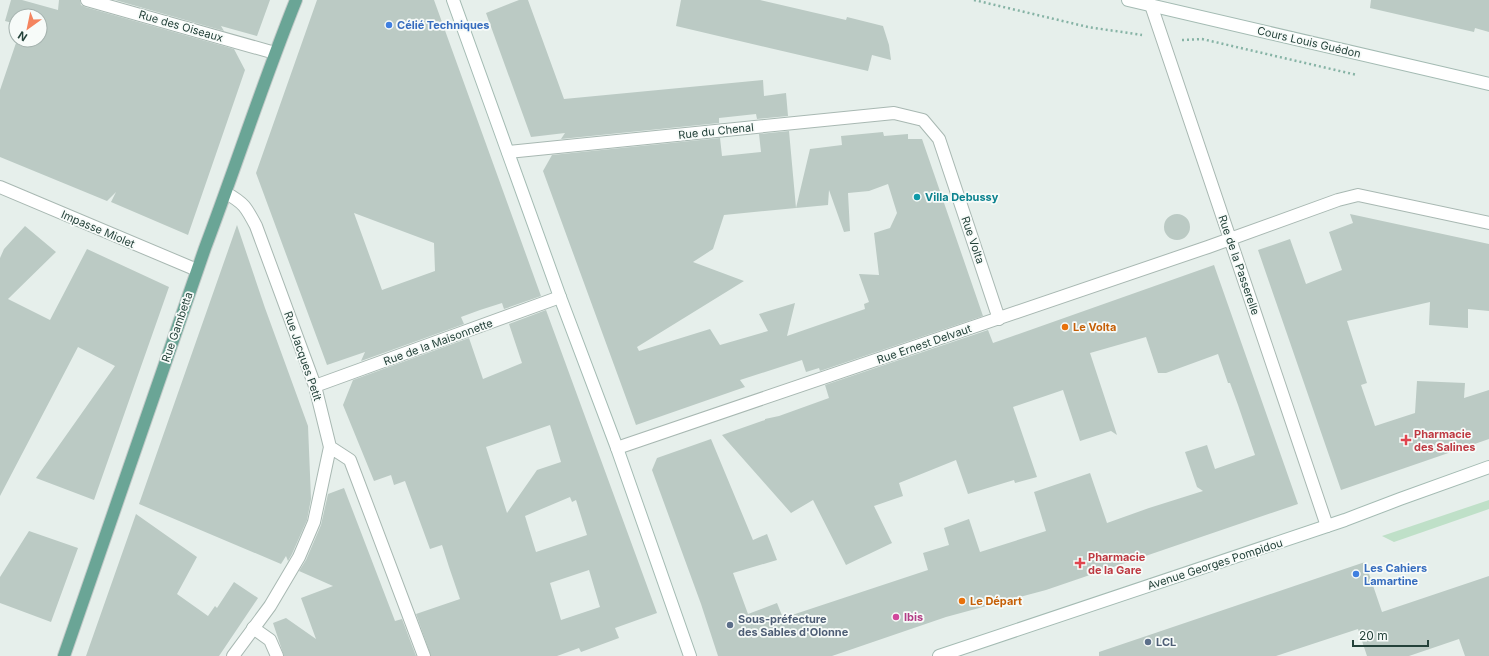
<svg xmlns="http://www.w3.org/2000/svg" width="1489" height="656" font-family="Inter,sans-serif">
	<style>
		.grass { fill: #bfe0c8 }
		.building { fill: #bbcac4; fill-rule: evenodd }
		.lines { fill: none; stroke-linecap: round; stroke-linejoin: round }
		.lane-casing { stroke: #a8b8b2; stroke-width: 14 }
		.street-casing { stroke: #a8b8b2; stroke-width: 14 }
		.secondary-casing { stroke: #a4bbb3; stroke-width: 14 }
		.primary-casing { stroke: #c2cac8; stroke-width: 14 }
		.path { stroke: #86b3a5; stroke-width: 2.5; stroke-dasharray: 2 3; stroke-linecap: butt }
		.lane { stroke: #fff; stroke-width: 12 }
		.street { stroke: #fff; stroke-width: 12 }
		.secondary { stroke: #fff; stroke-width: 12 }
		.primary { stroke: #6aa596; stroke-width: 12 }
		.shop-dot { fill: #3f7fe0; stroke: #f7fbf9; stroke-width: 1.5 }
		.culture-dot { fill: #0f9aa8; stroke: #f7fbf9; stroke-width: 1.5 }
		.food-dot { fill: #e8710a; stroke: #f7fbf9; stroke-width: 1.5 }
		.health-dot { fill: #e0444e; stroke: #f7fbf9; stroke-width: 1.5 }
		.hotel-dot { fill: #d1479c; stroke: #f7fbf9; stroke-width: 1.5 }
		.service-dot { fill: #5c6f8a; stroke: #f7fbf9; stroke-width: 1.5 }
		.labels { text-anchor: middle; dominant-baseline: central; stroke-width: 3.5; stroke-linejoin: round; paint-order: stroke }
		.shop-label { font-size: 11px; font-weight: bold; fill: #366cbe; stroke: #f7fbf9; text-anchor: start }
		.street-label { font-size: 11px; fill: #24423a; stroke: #f7fbf9 }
		.culture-label { font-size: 11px; font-weight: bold; fill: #0d838f; stroke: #f7fbf9; text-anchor: start }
		.food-label { font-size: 11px; font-weight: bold; fill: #c56008; stroke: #f7fbf9; text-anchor: start }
		.health-label { font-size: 11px; font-weight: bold; fill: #be3a42; stroke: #f7fbf9; text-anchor: start }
		.hotel-label { font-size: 11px; font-weight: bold; fill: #b23c85; stroke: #f7fbf9; text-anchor: start }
		.service-label { font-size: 11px; font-weight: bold; fill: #4e5e75; stroke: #f7fbf9; text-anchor: start }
	</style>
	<rect width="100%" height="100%" fill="#e6efeb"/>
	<!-- grass -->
	<path class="grass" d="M 1489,500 L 1489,509 L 1394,542 L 1382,536 Z"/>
	<!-- building -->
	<path class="building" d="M 11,0 L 22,0 L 58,10 L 59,0 L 80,0 L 81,5 L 85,7 L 234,49 L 245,70 L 188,235 L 111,202 L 116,192 L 107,201 L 0,157 L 0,90 L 17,40 L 40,40 L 40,16 L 16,16 L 16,24 L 5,21 Z
		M 115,0 L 270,0 L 257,36 L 221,26 L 224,31 Z
		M 317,0 L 434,0 L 541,296 L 504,309 L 502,303 L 480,310 L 461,317 L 464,324 L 361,361 L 365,352 L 327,365 L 256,173 ZM 354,213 L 434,243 L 435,271 L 382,290 Z
		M 519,0 L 528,0 L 564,99 L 763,80 L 764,96 L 786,93 L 788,116 L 757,119 L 756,114 L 719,118 L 719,123 L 561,139 L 565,133 L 531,137 L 486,13 Z
		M 681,0 L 760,0 L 846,20 L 847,17 L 883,26 L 889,45 L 891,60 L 872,55 L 868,71 L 676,26 Z
		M 1371,0 L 1489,0 L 1489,32 L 1475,28 L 1474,32 L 1370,8 Z
		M 789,131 L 796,208 L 724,215 L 713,249 L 693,262 L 744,281 L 637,347 L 639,351 L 710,329 L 720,345 L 768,331 L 759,314 L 795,303 L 787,336 L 865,309 L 864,304 L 869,302 L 859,274 L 879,275 L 874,233 L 890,228 L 897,213 L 888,184 L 869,191 L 848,193 L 850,231 L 844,232 L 829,190 L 828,205 L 796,208 L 810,149 L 842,145 L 841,136 L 883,132 L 884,136 L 908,134 L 908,139 L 922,139 L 983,316 L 820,371 L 819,368 L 806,372 L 802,360 L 740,380 L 745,387 L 636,425 L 543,171 L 552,155 L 720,138 L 722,156 L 761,152 L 759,134 Z
		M1164 227a13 13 0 1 1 26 0a13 13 0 1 1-26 0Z
		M 1350,214 L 1489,244 L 1489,311 L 1468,309 L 1468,328 L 1429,325 L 1430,302 L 1347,321 L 1367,383 L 1361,385 L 1375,426 L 1415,413 L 1417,381 L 1465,383 L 1464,398 L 1489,390 L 1489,439 L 1341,490 L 1258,250 L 1290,239 L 1306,284 L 1342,270 L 1329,232 L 1353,223 Z
		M 237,225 L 265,308 L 308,426 L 311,499 L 307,520 L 292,554 L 288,561 L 286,556 L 281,564 L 139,504 Z
		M 25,226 L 56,252 L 8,299 L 50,320 L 87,249 L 169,287 L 94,500 L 36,478 L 115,366 L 78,347 L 0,496 L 0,258 L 4,249 Z
		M 1214,265 L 1298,504 L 1046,590 L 946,617 L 832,656 L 718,656 L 701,604 L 652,470 L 657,458 L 711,439 L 753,540 L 767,534 L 777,560 L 733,573 L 748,614 L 777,603 L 783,618 L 928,570 L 923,553 L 949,545 L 944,528 L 969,519 L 980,552 L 1046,531 L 1034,492 L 1090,473 L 1107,523 L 1149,508 L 1203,491 L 1197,487 L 1185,452 L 1207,445 L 1215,469 L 1255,455 L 1238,405 L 1230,383 L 1228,383 L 1218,354 L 1166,373 L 1158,373 L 1146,337 L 1090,353 L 1117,435 L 1111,431 L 1080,441 L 1063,390 L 1013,407 L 1037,477 L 1015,483 L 1014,480 L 968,494 L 956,460 L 899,483 L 903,496 L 874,506 L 892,543 L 846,565 L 813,500 L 791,513 L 722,435 L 765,420 L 765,419 L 779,416 L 829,398 L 825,385 L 988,330 L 993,343 Z
		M 546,310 L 657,613 L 615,628 L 619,638 L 581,652 L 579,648 L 557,656 L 431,656 L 416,614 L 460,599 L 449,567 L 442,545 L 430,549 L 405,481 L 394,485 L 391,475 L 374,481 L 343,405 L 353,380 L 469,338 L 483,379 L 522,363 L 509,324 ZM 550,425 L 561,462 L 537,470 L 507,513 L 486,447 ZM 570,497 L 572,502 L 576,500 L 587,535 L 536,552 L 525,516 ZM 589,570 L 600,607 L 561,620 L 550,583 Z
		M 344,488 L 395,621 L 402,619 L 416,656 L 284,656 L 273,623 L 286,618 L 316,639 L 301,598 L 333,586 L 299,571 L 306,560 L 321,525 L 328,494 Z
		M 136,514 L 197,557 L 177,594 L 208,616 L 215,606 L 217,608 L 234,582 L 258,598 L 219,656 L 86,656 Z
		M 29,531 L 78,548 L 51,622 L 0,603 L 0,577 Z
		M 1365,562 L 1382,612 L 1489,576 L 1489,656 L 1465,656 L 1459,639 L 1409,656 L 1367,656 L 1358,629 L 1276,656 L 1099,656 L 1099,652 Z"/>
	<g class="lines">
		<defs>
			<path id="lane" d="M 253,628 L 270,640 L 277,656"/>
			<path id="street" d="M 87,0 L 275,53
				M 1151,5 L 1327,526
				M 508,152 L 894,113 L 923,120 L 939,139 L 999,319
				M 0,187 L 197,270
				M 226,193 C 244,203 246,207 256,226 L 315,386 L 330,447 L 350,460 L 424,656
				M 315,386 L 560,297
				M 617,448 L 1208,247 L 1338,200 L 1358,195 L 1489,223
				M 233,656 L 270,606 L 299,557 L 314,522 L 330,447"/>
			<path id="secondary" d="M 453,0 L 560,297 L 617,448 L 690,656
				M 1128,0 L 1489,84
				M 939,656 L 1345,520 L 1400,499 L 1489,467"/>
			<path id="primary" d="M 64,656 L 205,248 C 236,166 263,82 296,0"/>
		</defs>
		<!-- lane casing -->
		<use href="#lane" class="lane-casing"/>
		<!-- street casing -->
		<use href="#street" class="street-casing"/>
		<!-- secondary casing -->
		<use href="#secondary" class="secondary-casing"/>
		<!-- primary casing -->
		<use href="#primary" class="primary-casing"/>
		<!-- path -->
		<path class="path" d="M 974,0 L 1088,27 L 1142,35
			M 1182,40 L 1202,39 L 1357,75"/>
		<!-- lane -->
		<use href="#lane" class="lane"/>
		<!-- street -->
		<use href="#street" class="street"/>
		<!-- secondary -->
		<use href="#secondary" class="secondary"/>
		<!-- primary -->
		<use href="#primary" class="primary"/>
	</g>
	<!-- markers -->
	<g class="shop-dot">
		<circle cx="389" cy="25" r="4"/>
		<circle cx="1356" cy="574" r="4"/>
	</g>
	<circle class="culture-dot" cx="917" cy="197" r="4"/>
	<g class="food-dot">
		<circle cx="1065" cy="327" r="4"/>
		<circle cx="962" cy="601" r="4"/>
	</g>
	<g class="health-dot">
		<path d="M1404 434h4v4h4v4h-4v4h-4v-4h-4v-4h4z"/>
		<path d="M1078 557h4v4h4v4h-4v4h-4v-4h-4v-4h4z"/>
	</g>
	<circle class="hotel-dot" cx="896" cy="617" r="4"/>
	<g class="service-dot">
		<circle cx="730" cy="625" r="4"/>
		<circle cx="1148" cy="642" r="4"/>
	</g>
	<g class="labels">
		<!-- shop labels -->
		<g class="shop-label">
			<text x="397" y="25">Célié Techniques</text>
			<text x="1364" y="568">Les Cahiers<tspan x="1364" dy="13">Lamartine</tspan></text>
		</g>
		<!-- street labels -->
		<g class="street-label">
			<text transform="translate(181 26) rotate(16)">Rue des Oiseaux</text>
			<text transform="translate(1309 42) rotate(13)">Cours Louis Guédon</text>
			<text transform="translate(716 131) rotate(-6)">Rue du Chenal</text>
			<text transform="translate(98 229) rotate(23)">Impasse Miolet</text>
			<text transform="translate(973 240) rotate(71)">Rue Volta</text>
			<text transform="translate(1239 265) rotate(71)">Rue de la Passerelle</text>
			<text transform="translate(177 327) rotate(-71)">Rue Gambetta</text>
			<text transform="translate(438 342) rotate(-20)">Rue de la Maisonnette</text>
			<text transform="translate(924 344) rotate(-19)">Rue Ernest Delvaut</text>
			<text transform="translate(303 356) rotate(71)">Rue Jacques Petit</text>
			<text transform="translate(1215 564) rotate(-18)">Avenue Georges Pompidou</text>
		</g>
		<!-- culture labels -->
		<g class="culture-label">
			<text x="925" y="197">Villa Debussy</text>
		</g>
		<!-- food labels -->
		<g class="food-label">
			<text x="1073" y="327">Le Volta</text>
			<text x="970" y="601">Le Départ</text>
		</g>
		<!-- health labels -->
		<g class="health-label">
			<text x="1414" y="434">Pharmacie<tspan x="1414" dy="13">des Salines</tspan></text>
			<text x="1088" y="557">Pharmacie<tspan x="1088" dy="13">de la Gare</tspan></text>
		</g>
		<!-- hotel labels -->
		<g class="hotel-label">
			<text x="904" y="617">Ibis</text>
		</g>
		<!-- service labels -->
		<g class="service-label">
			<text x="738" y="619">Sous-préfecture<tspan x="738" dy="13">des Sables d'Olonne</tspan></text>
			<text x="1156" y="642">LCL</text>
		</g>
	</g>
	<!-- north arrow -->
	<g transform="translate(28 28) rotate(213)"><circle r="19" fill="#f7fbf9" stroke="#a3b1ad"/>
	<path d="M0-3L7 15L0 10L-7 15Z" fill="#f4845f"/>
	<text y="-6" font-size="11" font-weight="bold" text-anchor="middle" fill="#24423a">N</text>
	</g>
	<!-- scale -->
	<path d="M1353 640v6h75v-6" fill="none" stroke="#24423a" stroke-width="2"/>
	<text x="1359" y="640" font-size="12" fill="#24423a" stroke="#f7fbf9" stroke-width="3" paint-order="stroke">20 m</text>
</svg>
